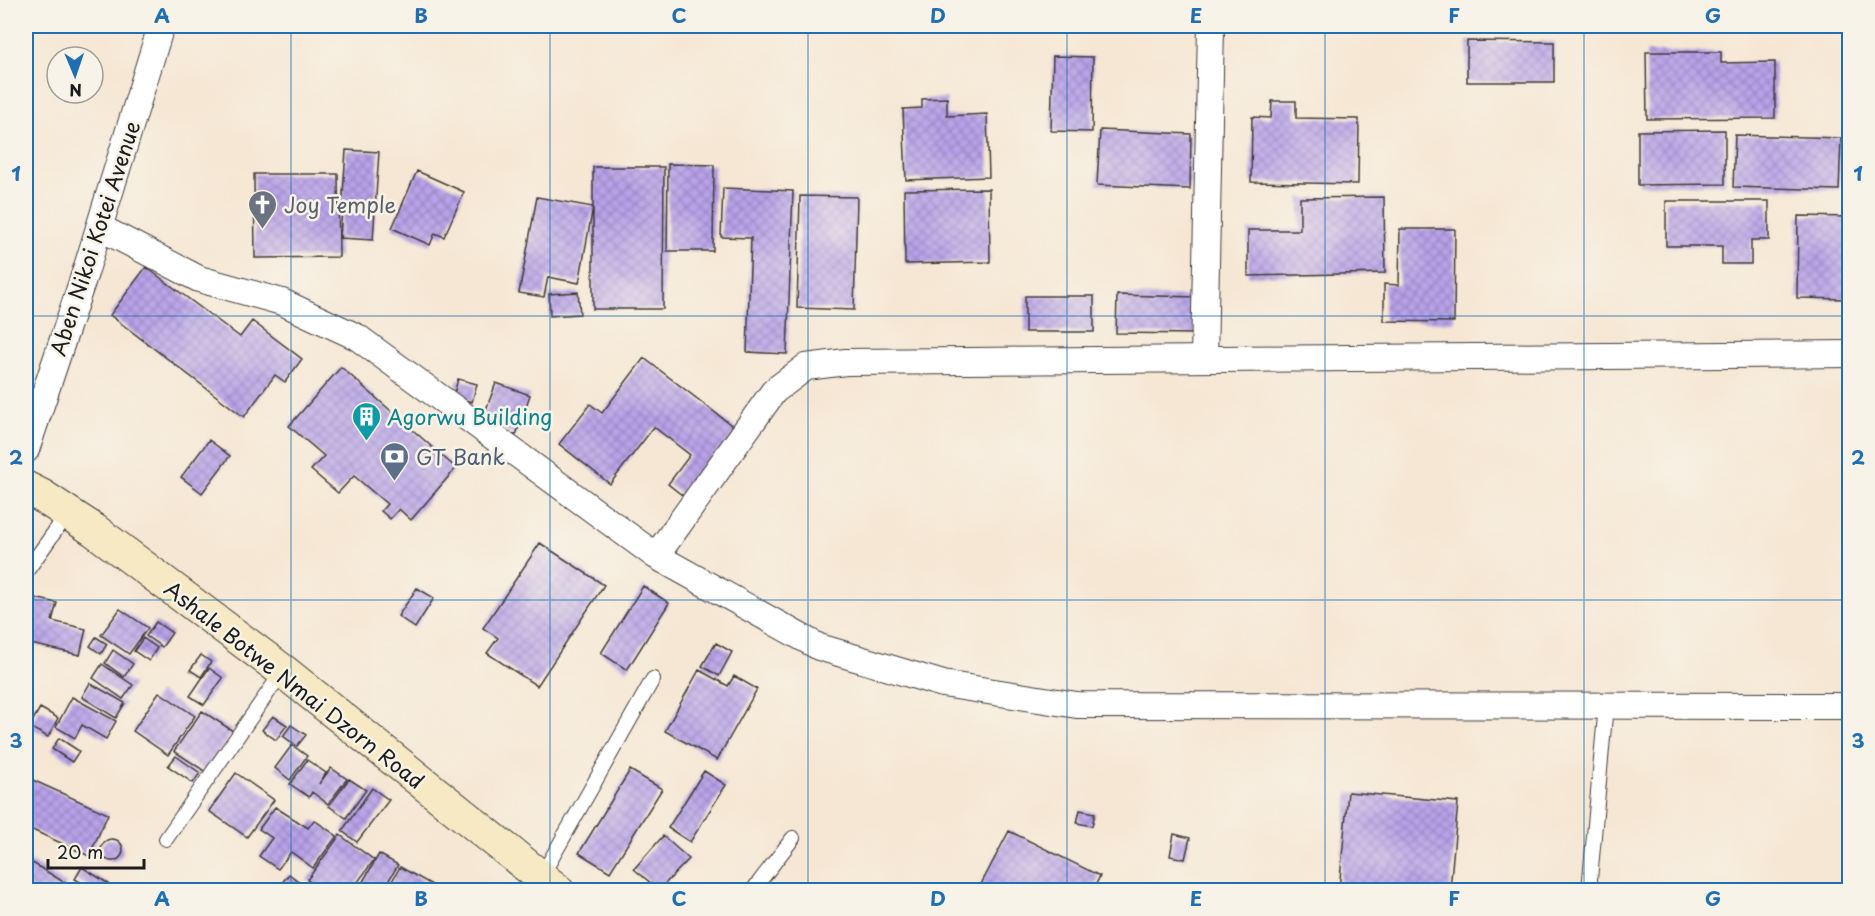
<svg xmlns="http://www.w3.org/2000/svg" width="1875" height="916" font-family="'Playpen Sans',sans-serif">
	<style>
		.building { fill: url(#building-cross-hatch) }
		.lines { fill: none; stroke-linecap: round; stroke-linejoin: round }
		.service-casing { stroke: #3d3a38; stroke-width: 16 }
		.minor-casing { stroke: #3d3a38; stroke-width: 28 }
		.secondary-casing { stroke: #3d3a38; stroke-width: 35 }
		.service { stroke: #fff; stroke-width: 14 }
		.minor { stroke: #fff; stroke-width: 26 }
		.secondary { stroke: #f6e9c3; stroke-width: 33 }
		.grid { fill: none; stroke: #1f6fb2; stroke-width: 1.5; stroke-opacity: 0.55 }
		.labels { text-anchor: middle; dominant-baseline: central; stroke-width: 5; stroke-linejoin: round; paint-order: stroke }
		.worship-label { font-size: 21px; fill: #5b616d; stroke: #f7f3e8; text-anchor: start }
		.street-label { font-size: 21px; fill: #1c1c1c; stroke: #f7f3e8 }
		.culture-label { font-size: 21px; fill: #0d838f; stroke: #f7f3e8; text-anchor: start }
		.service-label { font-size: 21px; fill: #4e5e75; stroke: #f7f3e8; text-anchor: start }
		.neatline { fill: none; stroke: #1f6fb2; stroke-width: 2 }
		.grid-label { font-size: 20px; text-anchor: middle; font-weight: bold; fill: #1f6fb2 }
	</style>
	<defs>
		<pattern id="building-cross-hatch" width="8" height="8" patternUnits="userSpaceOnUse" patternTransform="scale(1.5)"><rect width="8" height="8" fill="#b9a3ea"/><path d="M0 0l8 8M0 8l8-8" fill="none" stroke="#9684bd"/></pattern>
	</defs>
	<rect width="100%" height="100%" fill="#f7f3e8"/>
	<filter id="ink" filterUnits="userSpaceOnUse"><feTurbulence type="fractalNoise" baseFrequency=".0167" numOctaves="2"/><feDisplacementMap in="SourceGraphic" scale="12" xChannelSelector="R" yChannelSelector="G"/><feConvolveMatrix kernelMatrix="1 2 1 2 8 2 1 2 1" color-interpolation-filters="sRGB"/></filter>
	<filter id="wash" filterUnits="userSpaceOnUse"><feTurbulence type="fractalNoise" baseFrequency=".008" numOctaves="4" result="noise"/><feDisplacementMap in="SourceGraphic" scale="24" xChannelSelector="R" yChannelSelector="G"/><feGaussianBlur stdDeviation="1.35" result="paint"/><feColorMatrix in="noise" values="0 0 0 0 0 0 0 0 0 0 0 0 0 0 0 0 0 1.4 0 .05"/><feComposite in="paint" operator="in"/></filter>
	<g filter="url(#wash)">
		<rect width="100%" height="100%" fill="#f6e7d4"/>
		<g id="blocks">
			<!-- building -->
			<path class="building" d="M 1467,41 L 1554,42 L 1554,82 L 1467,82 Z
				M 1646,52 L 1721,52 L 1721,63 L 1775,62 L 1775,118 L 1647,119 Z
				M 1053,56 L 1093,57 L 1092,132 L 1051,131 Z
				M 947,98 L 947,116 L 987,114 L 989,177 L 906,180 L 903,109 L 922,108 L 922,99 Z
				M 1272,101 L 1296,101 L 1296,118 L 1359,119 L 1358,184 L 1251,182 L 1252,117 L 1271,118 Z
				M 1100,130 L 1191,134 L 1190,189 L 1097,185 Z
				M 1725,130 L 1725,184 L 1638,185 L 1638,131 Z
				M 1735,135 L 1841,138 L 1839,190 L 1733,187 Z
				M 346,150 L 379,152 L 373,240 L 340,238 Z
				M 668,164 L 714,165 L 713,251 L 667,251 Z
				M 593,167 L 664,167 L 663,309 L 593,309 Z
				M 417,171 L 464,192 L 444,237 L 435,233 L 430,245 L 392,228 Z
				M 254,174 L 338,174 L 339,257 L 255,258 Z
				M 723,188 L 793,191 L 787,354 L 747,352 L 751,238 L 721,237 Z
				M 989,189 L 990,262 L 905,264 L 904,190 Z
				M 800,196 L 857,197 L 854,310 L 797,308 Z
				M 537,197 L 593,207 L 579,283 L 548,277 L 544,297 L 519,293 Z
				M 1384,197 L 1385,273 L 1248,276 L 1248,230 L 1300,230 L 1300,198 Z
				M 1666,201 L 1769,201 L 1769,240 L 1751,240 L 1751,264 L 1722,264 L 1722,246 L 1666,246 Z
				M 1798,216 L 1850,217 L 1850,299 L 1797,298 Z
				M 1400,229 L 1455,229 L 1454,322 L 1384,321 L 1384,284 L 1399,285 Z
				M 146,267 L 240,337 L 252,321 L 302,359 L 285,382 L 275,375 L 244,417 L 110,315 Z
				M 578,292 L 580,314 L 550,316 L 549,294 Z
				M 1117,295 L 1197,297 L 1196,334 L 1116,333 Z
				M 1025,296 L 1094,296 L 1094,332 L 1025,332 Z
				M 644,358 L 739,431 L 687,499 L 668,484 L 690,455 L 654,427 L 610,484 L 559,444 L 590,404 L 602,413 Z
				M 341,367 L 456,468 L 411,520 L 399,509 L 390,519 L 381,511 L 387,504 L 354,476 L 338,493 L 311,470 L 324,456 L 289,426 Z
				M 458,379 L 477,384 L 472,402 L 453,397 Z
				M 496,383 L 530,395 L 516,435 L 481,423 Z
				M 209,440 L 230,456 L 202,493 L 181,477 Z
				M 540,543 L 604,585 L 537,686 L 487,653 L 498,638 L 483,628 Z
				M 643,586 L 669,603 L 627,670 L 601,653 Z
				M 417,588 L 434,598 L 415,628 L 398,616 Z
				M 26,596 L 57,603 L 52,621 L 86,629 L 80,655 L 26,643 Z
				M 120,609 L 148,628 L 129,654 L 101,635 Z
				M 156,622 L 172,633 L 162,647 L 146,636 Z
				M 96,637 L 107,644 L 101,654 L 90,646 Z
				M 143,638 L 157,648 L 149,661 L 134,651 Z
				M 716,643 L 732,652 L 719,676 L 702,666 Z
				M 113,650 L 133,664 L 124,677 L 105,663 Z
				M 201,655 L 211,662 L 201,677 L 190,670 Z
				M 102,664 L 133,685 L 123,699 L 93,678 Z
				M 209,668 L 223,678 L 204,705 L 190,696 Z
				M 699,670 L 728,686 L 734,676 L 757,689 L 717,760 L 665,731 Z
				M 90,683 L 125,703 L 116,718 L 82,697 Z
				M 159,692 L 195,716 L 168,755 L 133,731 Z
				M 72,697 L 116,721 L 106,739 L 82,725 L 75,738 L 56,727 Z
				M 40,708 L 58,718 L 48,737 L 29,727 Z
				M 202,711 L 233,731 L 206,772 L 174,751 Z
				M 273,716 L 287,725 L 276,740 L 262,730 Z
				M 291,725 L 306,735 L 297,746 L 283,736 Z
				M 59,738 L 79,751 L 72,762 L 52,749 Z
				M 292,745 L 307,756 L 290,780 L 275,768 Z
				M 176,756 L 200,773 L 193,783 L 168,766 Z
				M 307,760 L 326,773 L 319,784 L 331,768 L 347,779 L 328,804 L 312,792 L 309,797 L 290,784 Z
				M 630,770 L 662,789 L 610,872 L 579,853 Z
				M 704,771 L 726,785 L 690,842 L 668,828 Z
				M 236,773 L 274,800 L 247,837 L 209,811 Z
				M 26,777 L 108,814 L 89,856 L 26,827 Z
				M 349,779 L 366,790 L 346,818 L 329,806 Z
				M 372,788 L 389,800 L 357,842 L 342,831 Z
				M 1348,792 L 1458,802 L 1450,890 L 1339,890 Z
				M 275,807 L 308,828 L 314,820 L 337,836 L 313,868 L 291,852 L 278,869 L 259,856 L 272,838 L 259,829 Z
				M 1080,810 L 1095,813 L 1092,826 L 1077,823 Z
				M 1009,831 L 1100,876 L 1093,890 L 978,890 Z
				M 1174,834 L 1190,838 L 1185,859 L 1170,856 Z
				M 340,835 L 374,860 L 352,890 L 323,890 L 307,880 Z
				M 663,836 L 689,859 L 659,890 L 634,869 Z
				M101 850a11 11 0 1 1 22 0a11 11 0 1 1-22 0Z
				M 379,854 L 398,865 L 383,890 L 358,890 Z
				M 26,859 L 67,884 L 63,890 L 26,890 Z
				M 82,867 L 109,884 L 105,890 L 94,890 L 75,879 Z
				M 400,867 L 434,886 L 432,890 L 387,890 Z
				M 289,874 L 305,886 L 302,890 L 288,890 L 280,885 Z"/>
		</g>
	</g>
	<g filter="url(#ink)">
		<use href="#blocks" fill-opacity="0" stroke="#3d3a38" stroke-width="1.5"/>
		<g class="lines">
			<defs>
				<path id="service" d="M 26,572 L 68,513
					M 166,839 L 283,671
					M 541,877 L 653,679
					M 753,890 L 793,838
					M 1589,890 L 1606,705"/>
				<path id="minor" d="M 99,227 L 199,279 L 282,302 L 357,337 L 656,556 L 819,647 L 943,684 L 1077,705 L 1850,706
					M 1204,359 L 1211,26
					M 26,450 L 86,270 L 161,26
					M 656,556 L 774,391 L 806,367 L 846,362 L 1850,354"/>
				<path id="secondary" d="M 26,488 L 42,496 L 94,530 L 283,671 L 557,890"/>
			</defs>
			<!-- service casing -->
			<use href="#service" class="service-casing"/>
			<!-- minor casing -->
			<use href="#minor" class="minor-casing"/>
			<!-- secondary casing -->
			<use href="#secondary" class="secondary-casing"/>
			<!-- service -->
			<use href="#service" class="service"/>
			<!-- minor -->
			<use href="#minor" class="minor"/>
			<!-- secondary -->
			<use href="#secondary" class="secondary"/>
		</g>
	</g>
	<!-- grid -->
	<path class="grid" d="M 291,26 L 291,890M 550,26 L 550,890M 808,26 L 808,890M 1067,26 L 1067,890M 1325,26 L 1325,890M 1584,26 L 1584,890M 26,316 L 1850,316M 26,600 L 1850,600"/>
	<!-- icons -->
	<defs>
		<symbol id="church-pin" viewBox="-11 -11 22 30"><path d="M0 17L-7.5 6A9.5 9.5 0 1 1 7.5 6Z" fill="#6b7280" stroke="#f7f3e8"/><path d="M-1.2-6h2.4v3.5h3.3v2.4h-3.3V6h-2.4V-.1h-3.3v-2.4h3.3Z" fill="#fff"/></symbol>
		<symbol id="building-pin" viewBox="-11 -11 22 30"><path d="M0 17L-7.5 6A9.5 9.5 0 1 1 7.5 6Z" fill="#0f9aa8" stroke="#f7f3e8"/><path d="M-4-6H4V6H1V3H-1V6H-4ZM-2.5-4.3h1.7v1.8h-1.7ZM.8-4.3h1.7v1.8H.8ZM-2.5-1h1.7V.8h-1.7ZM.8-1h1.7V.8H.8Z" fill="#fff"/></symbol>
		<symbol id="bank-pin" viewBox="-11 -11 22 30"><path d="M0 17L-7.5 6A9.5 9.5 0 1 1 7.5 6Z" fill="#5c6f8a" stroke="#f7f3e8"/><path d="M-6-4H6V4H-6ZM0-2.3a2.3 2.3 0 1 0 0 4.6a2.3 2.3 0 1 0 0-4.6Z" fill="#fff"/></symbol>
	</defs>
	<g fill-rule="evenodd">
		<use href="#church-pin" x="246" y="188" width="33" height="45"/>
		<use href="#building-pin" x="350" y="400" width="33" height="45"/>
		<use href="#bank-pin" x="378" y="440" width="33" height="45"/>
	</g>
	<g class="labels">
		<!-- worship labels -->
		<g class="worship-label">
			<text x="284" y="204">Joy Temple</text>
		</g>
		<!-- street labels -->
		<g class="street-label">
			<text transform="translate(94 238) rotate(-72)">Aben Nikoi Kotei Avenue</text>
			<text transform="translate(295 684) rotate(38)">Ashale Botwe Nmai Dzorn Road</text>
		</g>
		<!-- culture labels -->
		<g class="culture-label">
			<text x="387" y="416">Agorwu Building</text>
		</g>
		<!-- service labels -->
		<g class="service-label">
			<text x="416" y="456">GT Bank</text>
		</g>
	</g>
	<!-- margin -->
	<rect width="1875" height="916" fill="none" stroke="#f7f3e8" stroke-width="66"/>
	<!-- north arrow -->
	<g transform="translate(75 75) rotate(178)"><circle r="28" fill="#f7f3e8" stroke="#9f9d96" stroke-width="1.5"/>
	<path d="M0-4.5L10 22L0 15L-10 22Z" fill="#1f6fb2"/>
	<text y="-9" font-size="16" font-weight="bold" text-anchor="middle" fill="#1c1c1c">N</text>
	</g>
	<!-- scale -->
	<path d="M48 859v9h96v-9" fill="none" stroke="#1c1c1c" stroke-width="3"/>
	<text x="57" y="859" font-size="18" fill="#1c1c1c" stroke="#f7f3e8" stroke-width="4.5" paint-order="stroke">20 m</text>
	<rect x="33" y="33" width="1809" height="850" class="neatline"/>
	<g class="grid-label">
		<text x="162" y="23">A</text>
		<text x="421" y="23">B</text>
		<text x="679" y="23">C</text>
		<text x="938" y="23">D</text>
		<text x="1196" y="23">E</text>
		<text x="1454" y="23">F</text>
		<text x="1713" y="23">G</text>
		<text x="16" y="181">1</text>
		<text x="1858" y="181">1</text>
		<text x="16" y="465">2</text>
		<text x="1858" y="465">2</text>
		<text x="16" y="748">3</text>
		<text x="1858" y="748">3</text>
		<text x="162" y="906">A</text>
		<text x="421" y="906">B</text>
		<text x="679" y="906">C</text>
		<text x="938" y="906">D</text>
		<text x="1196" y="906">E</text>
		<text x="1454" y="906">F</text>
		<text x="1713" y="906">G</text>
	</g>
</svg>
